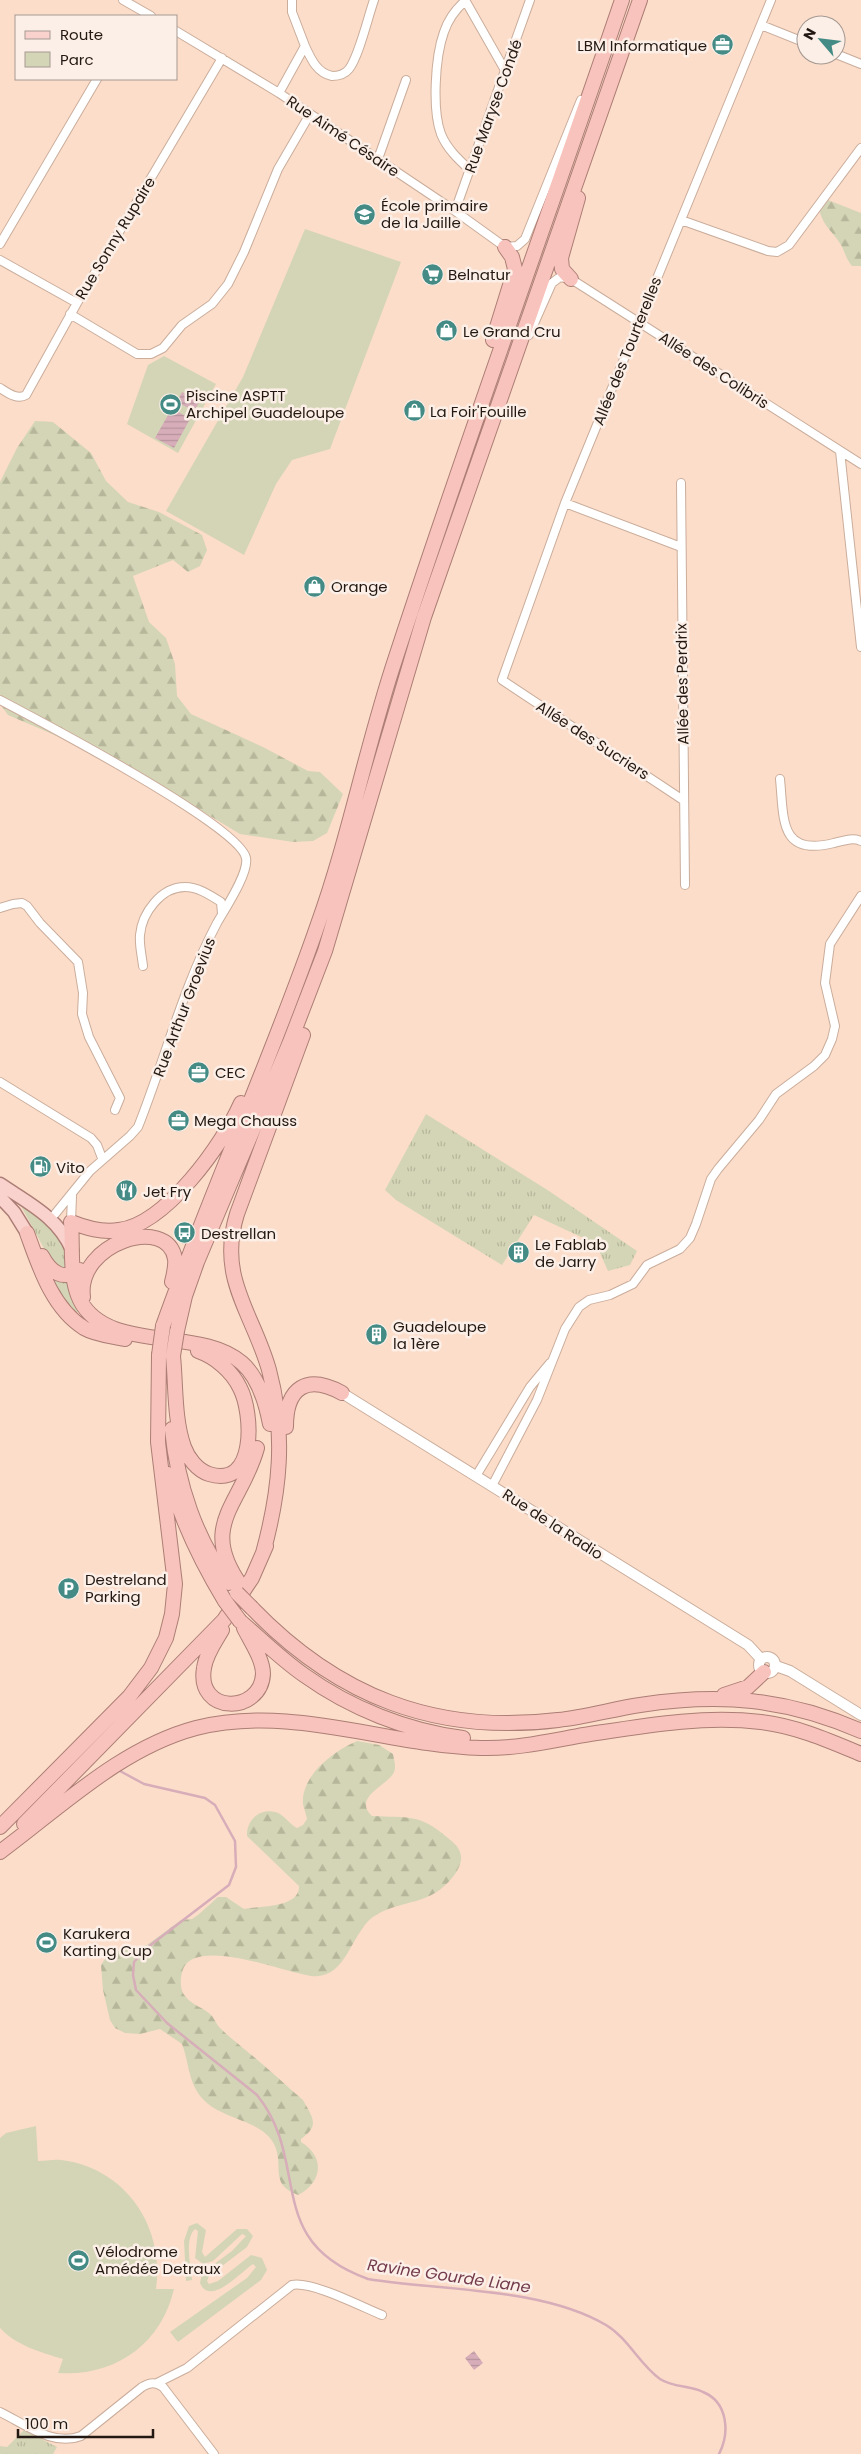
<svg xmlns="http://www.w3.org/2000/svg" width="861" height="2454" font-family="Poppins,sans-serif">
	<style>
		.grass { fill: url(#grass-tufts) }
		.forest { fill: url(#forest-firs) }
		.park { fill: #d4d5b6 }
		.water { fill: url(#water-rules) }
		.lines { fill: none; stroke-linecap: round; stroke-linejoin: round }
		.stream { stroke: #d6adb8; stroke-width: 2.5 }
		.minor-casing { stroke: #caad9b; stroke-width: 10 }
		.tertiary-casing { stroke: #caad9b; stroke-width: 12 }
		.primary-casing { stroke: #ac7e75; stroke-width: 15 }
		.trunk-casing { stroke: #ac7e75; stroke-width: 16 }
		.minor { stroke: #fff; stroke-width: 8 }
		.tertiary { stroke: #fff; stroke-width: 10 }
		.primary { stroke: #fad2cd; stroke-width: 12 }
		.trunk { stroke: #f8c3bc; stroke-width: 14 }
		.trunk-bridge-casing { stroke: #ac7e75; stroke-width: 16; stroke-linecap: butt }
		.trunk-bridge { stroke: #f8c3bc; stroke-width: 14 }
		.labels { text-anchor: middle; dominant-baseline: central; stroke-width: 5; stroke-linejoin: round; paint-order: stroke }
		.poi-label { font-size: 15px; fill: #231912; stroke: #fbefe7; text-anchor: start }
		.street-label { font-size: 15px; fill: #231912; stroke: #fbefe7 }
		.water-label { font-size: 16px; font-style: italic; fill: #733b4d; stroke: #fbefe7 }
	</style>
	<defs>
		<pattern id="grass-tufts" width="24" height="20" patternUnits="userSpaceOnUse" patternTransform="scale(1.25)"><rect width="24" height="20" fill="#d4d5b6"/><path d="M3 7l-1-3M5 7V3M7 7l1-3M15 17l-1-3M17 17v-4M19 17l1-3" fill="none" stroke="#b6b69b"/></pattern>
		<pattern id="forest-firs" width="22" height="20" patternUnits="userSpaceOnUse" patternTransform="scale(1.25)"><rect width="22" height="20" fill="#d4d5b6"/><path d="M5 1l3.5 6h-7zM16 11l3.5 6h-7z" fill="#b6b69b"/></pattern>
		<pattern id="water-rules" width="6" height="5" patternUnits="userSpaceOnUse" patternTransform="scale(1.25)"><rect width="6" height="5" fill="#d6adb8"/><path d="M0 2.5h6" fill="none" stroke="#b7949d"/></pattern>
	</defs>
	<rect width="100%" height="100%" fill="#fcddca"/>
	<!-- grass -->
	<path class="grass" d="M 426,1114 L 549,1191 L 637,1251 L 630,1265 L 608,1271 L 596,1244 L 534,1215 L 502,1265 L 396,1200 L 385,1190 Z
		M 24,1203 L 65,1239 L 70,1267 L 64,1271 L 53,1265 L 21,1206 Z
		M 52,1277 L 72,1279 L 81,1310 L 76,1313 L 58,1292 Z
		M 24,2430 L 57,2447 L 53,2454 L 0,2454 L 0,2446 L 7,2447 Z"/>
	<!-- forest -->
	<path class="forest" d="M 828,200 L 861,213 L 861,266 L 852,266 C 846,259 845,252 841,245 C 832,230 825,229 819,210 Z
		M 35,421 L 53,422 L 91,453 L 106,481 L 128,502 L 159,512 L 202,535 L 207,550 L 200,566 L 188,572 L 173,560 L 133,576 L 149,622 L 166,638 L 175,664 L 177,696 L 191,714 L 263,747 L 308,771 L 320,772 L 343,794 L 327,833 L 313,841 L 293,842 L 240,834 L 129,767 L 8,715 L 0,704 L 0,482 L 17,448 Z
		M 357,1741 L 379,1745 L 393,1754 C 394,1760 397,1768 393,1774 C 384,1787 353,1798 372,1816 C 408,1818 419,1813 448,1838 C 454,1843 460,1848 461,1856 C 462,1862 458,1870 455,1874 C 431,1908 401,1898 373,1917 C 350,1934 347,1980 311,1976 C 286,1973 201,1938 184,1967 C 180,1975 179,1989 185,1996 C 192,2006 204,2007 212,2016 C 215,2020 217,2025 220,2028 C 229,2037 240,2045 249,2053 C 268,2068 285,2085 303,2100 C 313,2118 320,2126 301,2139 L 301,2142 C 326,2157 322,2183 298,2195 C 268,2184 285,2166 274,2144 C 260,2118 221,2121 201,2097 C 188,2081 189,2062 182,2044 L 160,2029 L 140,2034 L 125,2033 L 115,2028 L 110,2020 L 103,1990 L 101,1965 L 107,1956 L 120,1950 L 147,1945 L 181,1920 L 192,1919 L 198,1915 L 218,1897 L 226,1897 L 244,1909 C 260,1906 300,1908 299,1886 L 247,1836 C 246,1822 258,1808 275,1812 C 284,1814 289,1824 297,1828 L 303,1825 L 307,1819 C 306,1814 304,1809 303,1804 C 301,1775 334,1751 357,1741 Z"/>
	<!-- park -->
	<path class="park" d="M 305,229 L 401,262 L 330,449 L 292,460 L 276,484 L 244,555 L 166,511 L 243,377 Z
		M 164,356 L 216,384 L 178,453 L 127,424 L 148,365 Z
		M 36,2126 L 38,2161 C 45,2161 54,2159 61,2160 C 126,2168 165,2227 156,2289 L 174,2289 C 161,2345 114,2377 58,2373 L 63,2359 C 40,2352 17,2346 0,2328 L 0,2138 L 6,2133 Z
		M 197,2223 L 206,2230 L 202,2252 L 205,2257 L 237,2229 L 247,2229 L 253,2236 L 247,2247 L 209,2276 L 207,2281 L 209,2284 L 218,2281 L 251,2255 L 262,2258 L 267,2270 L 261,2280 L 178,2342 L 170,2332 L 247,2278 L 256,2267 L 253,2264 C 241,2272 210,2307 200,2283 L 202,2273 L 232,2251 L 246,2236 L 242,2234 L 213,2261 L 203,2264 L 195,2258 L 198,2231 L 195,2229 C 184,2239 191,2267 192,2280 L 186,2281 L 184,2241 L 189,2226 Z"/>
	<!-- water -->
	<path class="water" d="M 182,392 L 200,401 L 194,411 L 177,402 Z
		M 172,408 L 190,419 L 174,448 L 155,438 Z
		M 474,2351 L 483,2363 L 474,2370 L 465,2358 Z"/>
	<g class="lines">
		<!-- stream -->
		<path class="stream" d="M 120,1771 L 144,1784 L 205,1798 L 215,1805 L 235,1841 L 236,1867 L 229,1885 L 148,1947 L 134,1962 L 133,1975 L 136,1990 L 167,2023 L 257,2095 C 312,2163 262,2241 368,2279 C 442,2291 541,2287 606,2325 C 628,2338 640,2365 660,2379 C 674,2388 689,2385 703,2392 C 728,2402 730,2433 719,2454"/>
		<defs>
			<path id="minor" d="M 123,0 L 151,16
				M 465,0 L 506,72
				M 465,1 C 456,9 448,20 444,32 C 435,57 432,110 441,134 C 447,149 459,160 470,170
				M 761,25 L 806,43
				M 176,31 L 279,93 L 455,211 L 505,247 L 517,246 L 525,239 L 581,100
				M 305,46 C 311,59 317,73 332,76 C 339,76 345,74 349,69 C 359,56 368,17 374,0
				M 836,54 L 861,64
				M 279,93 L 305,46 L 292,12 L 292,0
				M 378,159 L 406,80
				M 455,211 L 530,0
				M 681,220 L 768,251 L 777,252 L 789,245 L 861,148
				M 0,244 L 97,79
				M 0,260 L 77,303
				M 70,314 L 137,354 L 151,354 L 163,348 L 182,325 L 212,304 L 228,284 L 244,252 L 278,169 L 310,114
				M 529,335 L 552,283 L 560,277 L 571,279 L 861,464
				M 0,388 C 8,393 17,400 26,395 L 77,303 L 222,58
				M 840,451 L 861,647
				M 681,483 L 685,885
				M 565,503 L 681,547
				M 0,700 C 38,720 240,826 246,858 C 249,873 225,909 217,923 C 183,987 165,1059 138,1127 L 130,1136 L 90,1171 L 55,1214
				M 780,779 C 784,819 779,857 834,843 C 843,841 852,837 861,841
				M 683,800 L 502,680 L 565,503 L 771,0
				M 0,908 L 13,904 L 22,903 L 27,906 L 40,923 L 78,962 L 83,993 L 82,1014 L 89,1037 L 120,1098 L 115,1110
				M 143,966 C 142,956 139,945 140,935 C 142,913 161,887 185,887 C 198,887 210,895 221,902 L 222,914
				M 0,1082 L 91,1138 L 97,1145 L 102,1158
				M 71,1222 L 72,1196
				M 476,1476 L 530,1387 L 550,1363
				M 493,1484 L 537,1400 L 565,1329 L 579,1307 L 589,1300 L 610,1295 L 633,1284 L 647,1265 L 680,1249 L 690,1238 L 696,1224 L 711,1179 L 718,1169 L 759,1120 L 776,1094 L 814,1066 L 825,1055 L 832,1039 L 835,1026 L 825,983 L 830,944 L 861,896
				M 157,2383 L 187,2368 L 292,2285 C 312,2281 362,2307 382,2315
				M 0,2412 C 25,2424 53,2447 81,2436 L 142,2387 C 151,2382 155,2382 163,2387 L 214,2454"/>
			<path id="tertiary" d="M 342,1393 L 748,1645 L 761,1659
				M759 1665a8 8 0 1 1 16 0a8 8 0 1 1-16 0Z
				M 776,1666 L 790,1671 L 861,1715"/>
			<path id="primary" d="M 0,1184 C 28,1203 58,1217 72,1250
				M 0,1197 L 14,1212 L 27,1233"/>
			<path id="trunk" d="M 571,279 L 562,269 L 561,258 L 578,198
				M 493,340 L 515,269 L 512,257 L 505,247
				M 241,1103 C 223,1144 166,1224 119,1230 C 102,1233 86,1228 71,1222 C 73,1246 69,1278 80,1300 C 107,1354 201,1326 242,1363 C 258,1377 266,1403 270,1424
				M 27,1233 C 39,1266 52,1308 84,1328 C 96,1335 112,1336 125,1339
				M 42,1256 C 51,1273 63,1281 80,1270
				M 83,1297 C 76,1243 168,1214 175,1259 C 176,1266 174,1274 172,1282
				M 163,1326 C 211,1191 271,1060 318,924 C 349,838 366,747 395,660 C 467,439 547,220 622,0
				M 177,1331 L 185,1296 L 197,1262 L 290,1042 L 325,951 L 424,617 L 640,0
				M 173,1356 C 176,1385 174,1419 184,1447 C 188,1458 197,1470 209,1474 C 257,1489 253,1413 240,1388 C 232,1371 215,1357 198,1351
				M 286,1427 C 286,1387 307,1374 342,1393
				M 172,1429 C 177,1483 196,1540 229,1583
				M 168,1474 C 181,1520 200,1560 225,1601
				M 263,1553 C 280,1491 286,1433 269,1370 C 253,1313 217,1278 237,1214 L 303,1035
				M 242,1587 C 197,1525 241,1506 257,1448
				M 252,1608 C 337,1696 435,1735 558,1720 C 586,1717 613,1709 640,1705 C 720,1693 786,1698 861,1731
				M 240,1621 C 261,1639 281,1659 304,1675 C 350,1708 407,1731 463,1738
				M 222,1630 C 215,1642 206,1654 204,1668 C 196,1715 261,1714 263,1674 C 263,1659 251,1642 244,1628
				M 724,1695 L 748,1687 L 764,1672
				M 24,1824 L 224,1620 L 252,1578 L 266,1546
				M 0,1827 L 129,1697 L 151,1668 L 166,1638 L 172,1614 L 175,1584 L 158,1442 L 159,1355
				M 0,1852 C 61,1807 121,1748 196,1728 C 292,1704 385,1745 481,1748 C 516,1749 550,1741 584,1735 C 643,1726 702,1715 761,1722 C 796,1726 830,1741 861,1754"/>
		</defs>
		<!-- minor casing -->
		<use href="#minor" class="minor-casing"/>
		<!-- tertiary casing -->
		<use href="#tertiary" class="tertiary-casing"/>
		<!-- primary casing -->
		<use href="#primary" class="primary-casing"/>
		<!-- trunk casing -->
		<use href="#trunk" class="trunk-casing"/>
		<!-- minor -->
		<use href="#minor" class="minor"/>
		<!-- tertiary -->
		<use href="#tertiary" class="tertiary"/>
		<!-- primary -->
		<use href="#primary" class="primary"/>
		<!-- trunk -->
		<use href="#trunk" class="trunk"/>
		<defs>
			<path id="trunk-bridge" d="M 159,1355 L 163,1326
				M 173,1356 L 177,1331
				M 237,1593 L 252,1608
				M 225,1601 L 240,1621"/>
		</defs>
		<!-- trunk-bridge casing -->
		<use href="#trunk-bridge" class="trunk-bridge-casing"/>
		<!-- trunk-bridge -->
		<use href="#trunk-bridge" class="trunk-bridge"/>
	</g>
	<!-- icons -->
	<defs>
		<symbol id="office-disc" viewBox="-11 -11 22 22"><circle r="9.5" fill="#448b85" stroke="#fbefe7"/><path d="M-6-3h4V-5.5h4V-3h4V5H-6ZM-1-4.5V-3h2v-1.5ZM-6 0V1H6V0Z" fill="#fff"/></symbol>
		<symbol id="school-disc" viewBox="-11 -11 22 22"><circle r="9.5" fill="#448b85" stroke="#fbefe7"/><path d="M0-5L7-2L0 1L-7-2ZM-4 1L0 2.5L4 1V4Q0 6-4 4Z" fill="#fff"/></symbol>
		<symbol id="supermarket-disc" viewBox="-11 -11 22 22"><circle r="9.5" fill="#448b85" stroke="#fbefe7"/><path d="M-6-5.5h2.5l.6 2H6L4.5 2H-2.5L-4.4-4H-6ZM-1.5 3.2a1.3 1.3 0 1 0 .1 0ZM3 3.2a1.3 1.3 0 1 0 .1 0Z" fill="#fff"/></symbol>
		<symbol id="shop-disc" viewBox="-11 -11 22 22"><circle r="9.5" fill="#448b85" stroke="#fbefe7"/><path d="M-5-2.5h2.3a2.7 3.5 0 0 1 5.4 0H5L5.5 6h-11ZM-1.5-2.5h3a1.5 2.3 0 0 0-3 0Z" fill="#fff"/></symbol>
		<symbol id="stadium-disc" viewBox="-11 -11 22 22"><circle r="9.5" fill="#448b85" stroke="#fbefe7"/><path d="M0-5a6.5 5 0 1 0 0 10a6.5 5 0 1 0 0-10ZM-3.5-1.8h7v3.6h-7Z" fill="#fff"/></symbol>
		<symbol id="fuel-disc" viewBox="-11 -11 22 22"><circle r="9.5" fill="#448b85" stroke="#fbefe7"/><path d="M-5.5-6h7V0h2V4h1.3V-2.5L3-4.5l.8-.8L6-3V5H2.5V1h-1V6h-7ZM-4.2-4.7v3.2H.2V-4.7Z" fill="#fff"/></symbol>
		<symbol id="restaurant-disc" viewBox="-11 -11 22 22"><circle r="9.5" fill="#448b85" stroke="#fbefe7"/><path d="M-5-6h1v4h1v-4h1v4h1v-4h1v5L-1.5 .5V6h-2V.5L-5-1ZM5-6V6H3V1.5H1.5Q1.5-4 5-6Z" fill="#fff"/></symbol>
		<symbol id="bus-disc" viewBox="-11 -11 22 22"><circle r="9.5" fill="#448b85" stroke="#fbefe7"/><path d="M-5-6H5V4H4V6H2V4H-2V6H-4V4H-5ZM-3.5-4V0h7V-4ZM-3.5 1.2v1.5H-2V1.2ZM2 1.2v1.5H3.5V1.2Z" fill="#fff"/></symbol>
		<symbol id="building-disc" viewBox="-11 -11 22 22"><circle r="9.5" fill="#448b85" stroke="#fbefe7"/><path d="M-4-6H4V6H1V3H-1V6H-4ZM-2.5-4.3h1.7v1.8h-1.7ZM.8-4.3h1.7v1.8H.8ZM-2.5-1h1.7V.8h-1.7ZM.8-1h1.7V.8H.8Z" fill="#fff"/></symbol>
		<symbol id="parking-disc" viewBox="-11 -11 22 22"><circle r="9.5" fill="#448b85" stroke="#fbefe7"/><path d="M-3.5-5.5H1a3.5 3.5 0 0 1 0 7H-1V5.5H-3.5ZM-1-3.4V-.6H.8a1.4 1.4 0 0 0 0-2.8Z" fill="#fff"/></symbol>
	</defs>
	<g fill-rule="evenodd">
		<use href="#office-disc" x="710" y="32" width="25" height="25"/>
		<use href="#school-disc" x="352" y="202" width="25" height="25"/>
		<use href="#supermarket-disc" x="420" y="262" width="25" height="25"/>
		<use href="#shop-disc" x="434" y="318" width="25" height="25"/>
		<use href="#stadium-disc" x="158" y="392" width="25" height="25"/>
		<use href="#shop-disc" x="402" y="398" width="25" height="25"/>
		<use href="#shop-disc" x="302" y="574" width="25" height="25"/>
		<use href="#office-disc" x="186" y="1060" width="25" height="25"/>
		<use href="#office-disc" x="166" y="1108" width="25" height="25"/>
		<use href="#fuel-disc" x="28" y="1154" width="25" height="25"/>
		<use href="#restaurant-disc" x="114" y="1178" width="25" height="25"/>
		<use href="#bus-disc" x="172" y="1220" width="25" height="25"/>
		<use href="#building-disc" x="506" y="1240" width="25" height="25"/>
		<use href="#building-disc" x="364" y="1322" width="25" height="25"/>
		<use href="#parking-disc" x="56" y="1576" width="25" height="25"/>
		<use href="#stadium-disc" x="34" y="1930" width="25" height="25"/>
		<use href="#stadium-disc" x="66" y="2248" width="25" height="25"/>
	</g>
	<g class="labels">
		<!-- poi labels -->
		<g class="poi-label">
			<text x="707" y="45" text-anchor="end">LBM Informatique</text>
			<text x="381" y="205">École primaire<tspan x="381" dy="17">de la Jaille</tspan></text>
			<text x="448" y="274">Belnatur</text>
			<text x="463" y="331">Le Grand Cru</text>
			<text x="186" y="395">Piscine ASPTT<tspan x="186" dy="17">Archipel Guadeloupe</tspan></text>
			<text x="430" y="411">La Foir'Fouille</text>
			<text x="331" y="586">Orange</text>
			<text x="215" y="1072">CEC</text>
			<text x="194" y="1120">Mega Chauss</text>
			<text x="56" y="1167">Vito</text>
			<text x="143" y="1191">Jet Fry</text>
			<text x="201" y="1233">Destrellan</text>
			<text x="535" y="1244">Le Fablab<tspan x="535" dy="17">de Jarry</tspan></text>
			<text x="393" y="1326">Guadeloupe<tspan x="393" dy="17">la 1ère</tspan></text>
			<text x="85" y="1579">Destreland<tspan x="85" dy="17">Parking</tspan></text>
			<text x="63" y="1933">Karukera<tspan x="63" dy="17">Karting Cup</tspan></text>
			<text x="95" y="2251">Vélodrome<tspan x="95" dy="17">Amédée Detraux</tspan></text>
		</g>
		<!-- street labels -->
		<g class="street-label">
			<text transform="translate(493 106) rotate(-70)">Rue Maryse Condé</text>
			<text transform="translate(343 136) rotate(34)">Rue Aimé Césaire</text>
			<text transform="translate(115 238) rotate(-59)">Rue Sonny Rupaire</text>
			<text transform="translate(627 351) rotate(-68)">Allée des Tourterelles</text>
			<text transform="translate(714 370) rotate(33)">Allée des Colibris</text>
			<text transform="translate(682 684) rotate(-91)">Allée des Perdrix</text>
			<text transform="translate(593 740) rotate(33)">Allée des Sucriers</text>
			<text transform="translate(184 1007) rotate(-69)">Rue Arthur Groevius</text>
			<text transform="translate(553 1524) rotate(33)">Rue de la Radio</text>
		</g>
		<!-- water labels -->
		<g class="water-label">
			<text transform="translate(449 2276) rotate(8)">Ravine Gourde Liane</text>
		</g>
	</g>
	<!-- legend -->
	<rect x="15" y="15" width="162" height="65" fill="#fbefe7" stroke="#a59992"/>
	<rect x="25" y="31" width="25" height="8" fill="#fad2cd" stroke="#a59992"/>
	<text x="60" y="40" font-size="15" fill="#231912">Route</text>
	<rect x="25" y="52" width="25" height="15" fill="#d4d5b6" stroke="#a59992"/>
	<text x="60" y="65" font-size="15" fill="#231912">Parc</text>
	<!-- north arrow -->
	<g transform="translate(821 40) rotate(298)"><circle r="24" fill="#fbefe7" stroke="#a59992"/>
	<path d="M0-4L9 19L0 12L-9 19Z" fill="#448b85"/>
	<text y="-8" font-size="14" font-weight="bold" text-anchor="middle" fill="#231912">N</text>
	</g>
	<!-- scale -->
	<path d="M18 2429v8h135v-8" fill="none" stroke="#231912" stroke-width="2.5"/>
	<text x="25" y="2429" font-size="15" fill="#231912" stroke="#fbefe7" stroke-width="4" paint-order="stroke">100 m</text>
</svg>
